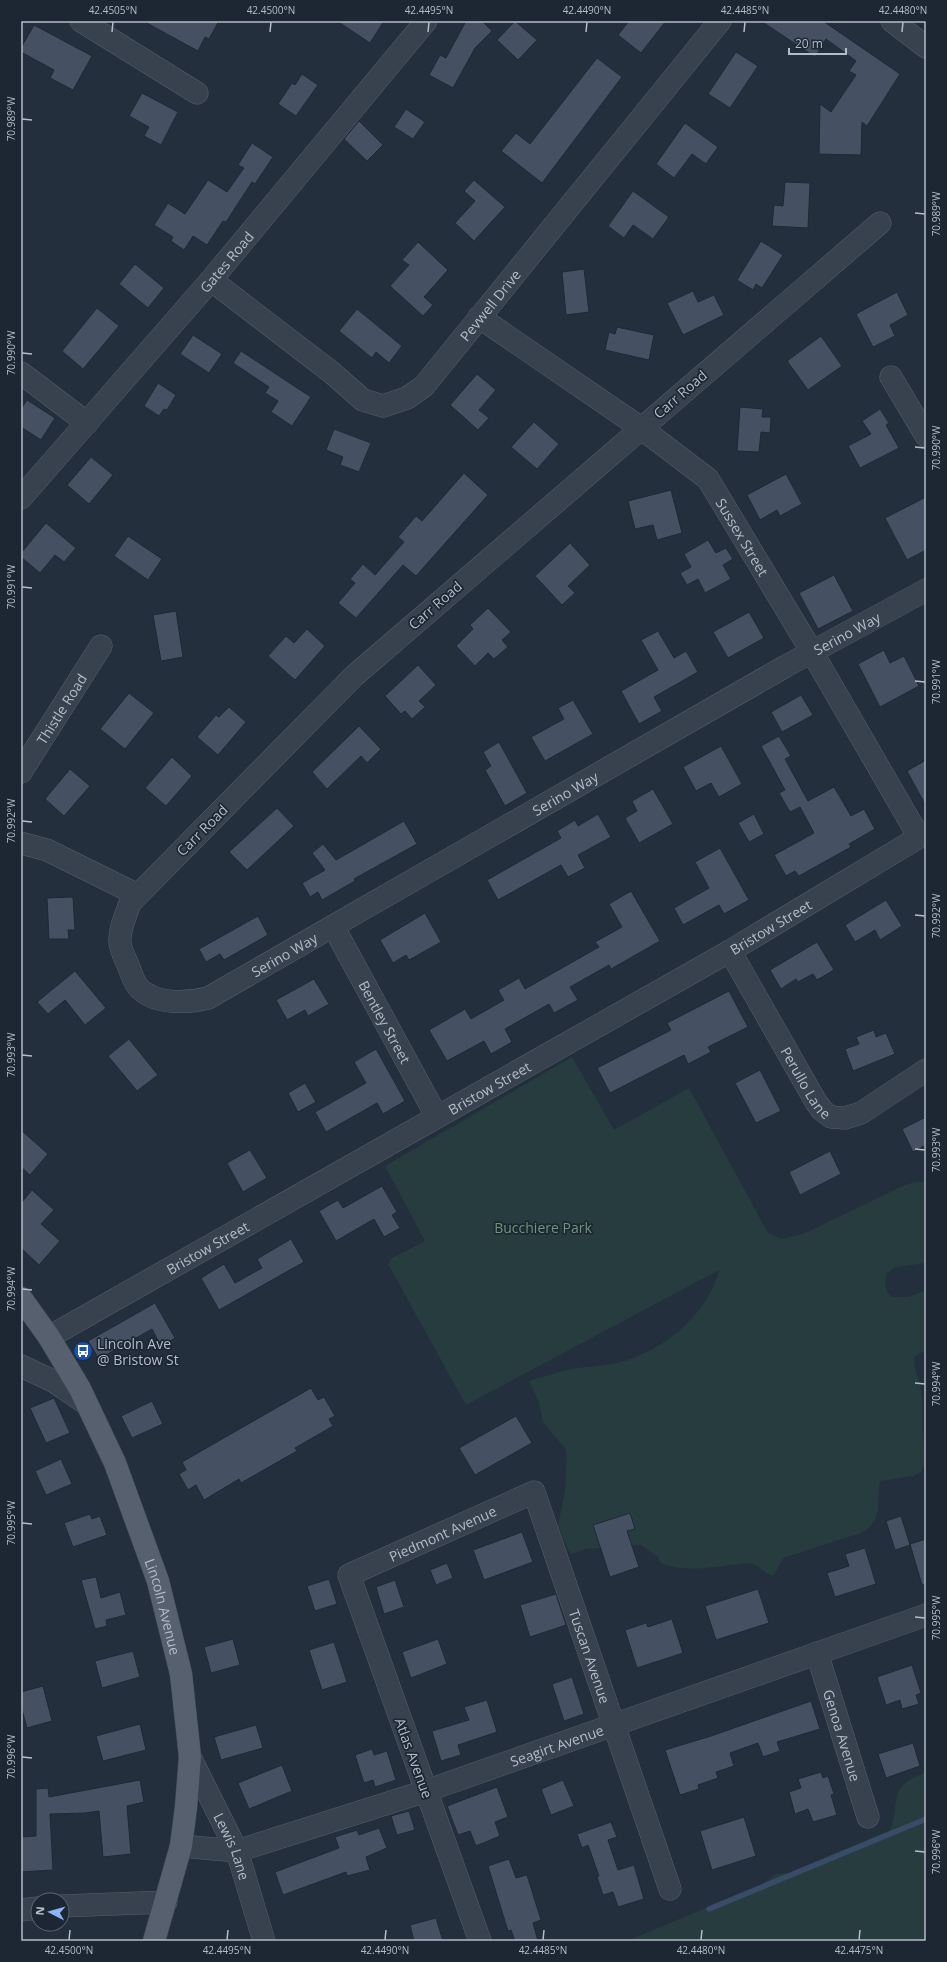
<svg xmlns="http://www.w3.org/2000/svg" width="947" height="1962" font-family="'Open Sans',sans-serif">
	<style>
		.green { fill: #263c3f }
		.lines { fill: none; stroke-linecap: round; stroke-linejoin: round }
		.stream { stroke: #394c67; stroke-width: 5.5 }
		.building { fill: #455162; stroke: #1f2835 }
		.minor-casing { stroke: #565f6c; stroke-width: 23 }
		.major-casing { stroke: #414a57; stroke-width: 23 }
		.minor { stroke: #38414e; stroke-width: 22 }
		.major { stroke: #56606e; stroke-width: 22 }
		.ticks { fill: none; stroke: #b4bcc9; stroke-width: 1.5 }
		.labels { text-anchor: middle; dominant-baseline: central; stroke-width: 3.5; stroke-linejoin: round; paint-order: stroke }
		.street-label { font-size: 14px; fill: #b4bcc9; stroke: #1d2633 }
		.park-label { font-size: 14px; fill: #6b9a76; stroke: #1d2633 }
		.poi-label { font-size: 14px; fill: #b4bcc9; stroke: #1d2633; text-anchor: start }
		.neatline { fill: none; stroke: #b4bcc9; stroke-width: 1.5 }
		.ticks-label { font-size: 10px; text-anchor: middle; fill: #b4bcc9 }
	</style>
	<rect width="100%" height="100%" fill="#242f3e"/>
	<!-- green -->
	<path class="green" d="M 572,1057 L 614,1130 L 689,1088 L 768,1233 L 781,1239 L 803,1234 L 903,1186 L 915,1182 L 926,1182 L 926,1263 L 896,1267 L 887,1273 C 884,1284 884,1288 891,1297 L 909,1297 L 926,1290 L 926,1350 L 914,1357 L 915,1369 L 920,1383 L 923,1406 L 922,1424 L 926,1459 L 921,1472 L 913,1476 L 880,1481 C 876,1503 884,1520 861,1533 L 783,1558 L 774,1575 C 764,1575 762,1567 753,1564 C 745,1562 739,1565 731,1565 C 710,1568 681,1572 661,1563 L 658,1557 L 641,1545 L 586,1549 L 572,1554 L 568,1549 L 558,1526 L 565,1490 L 567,1459 L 565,1448 L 543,1422 L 539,1402 L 529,1381 C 541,1377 554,1373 567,1370 C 584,1366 603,1367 621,1362 C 665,1350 708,1314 719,1270 L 466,1405 L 388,1264 L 392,1258 L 425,1241 L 385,1166 Z
		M 926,1773 L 926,1941 L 627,1941 L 763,1884 L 776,1874 L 789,1873 L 890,1830 C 896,1817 894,1804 898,1793 C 901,1783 917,1775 926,1773 Z"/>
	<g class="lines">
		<!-- stream -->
		<path class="stream" d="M 709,1909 L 926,1819"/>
	</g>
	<!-- building -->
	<path class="building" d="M 143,21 L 219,21 L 209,39 L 205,37 L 198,51 Z
		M 337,21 L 384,21 L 370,43 Z
		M 466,21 L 482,21 L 492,31 L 475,48 L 453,88 L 429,75 L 440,55 L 446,58 Z
		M 515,21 L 537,40 L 518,60 L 497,40 Z
		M 629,21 L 666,21 L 641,53 L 618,35 Z
		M 761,21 L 823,21 L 900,74 L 867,126 L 862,122 L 861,155 L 819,154 L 820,104 L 831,112 L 856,75 L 849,71 L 856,61 L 826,39 L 815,57 Z
		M 34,25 L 92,56 L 73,90 L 50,78 L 54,70 L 21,52 L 21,48 Z
		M 736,52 L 758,66 L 730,108 L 708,94 Z
		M 597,58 L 622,77 L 542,183 L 501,151 L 516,133 L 530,144 Z
		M 302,74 L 318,85 L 296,116 L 278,104 L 292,83 L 295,85 Z
		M 142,93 L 178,112 L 161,145 L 144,136 L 149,127 L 129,116 Z
		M 406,109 L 425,122 L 413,139 L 394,127 Z
		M 359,121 L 383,145 L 367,161 L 344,139 Z
		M 685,123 L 718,147 L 706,164 L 692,154 L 674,178 L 656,164 Z
		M 252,143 L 273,157 L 255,184 L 252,182 L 226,222 L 223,221 L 207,245 L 193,236 L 184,250 L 171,241 L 173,237 L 154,225 L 168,203 L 185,214 L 208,180 L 227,192 L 244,168 L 238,165 Z
		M 474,180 L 505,207 L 474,241 L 455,223 L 475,201 L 464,191 Z
		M 785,182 L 810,183 L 808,228 L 772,226 L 774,205 L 783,206 Z
		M 633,191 L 669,217 L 653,239 L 633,225 L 624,238 L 608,226 Z
		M 761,241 L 783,255 L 762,288 L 756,284 L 753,290 L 737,280 Z
		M 418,242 L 448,270 L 424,297 L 433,305 L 423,316 L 390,286 L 409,265 L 402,260 Z
		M 135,264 L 164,288 L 148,308 L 119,284 Z
		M 584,269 L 589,312 L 566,315 L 562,272 Z
		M 693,291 L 698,302 L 714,295 L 724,315 L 683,335 L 667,303 Z
		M 897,292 L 908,315 L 890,325 L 895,336 L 873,347 L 856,314 Z
		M 97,308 L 119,326 L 83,369 L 62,351 Z
		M 357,309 L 402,346 L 389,363 L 376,352 L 372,358 L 339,331 Z
		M 617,327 L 654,335 L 649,360 L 605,350 L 609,332 L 615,334 Z
		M 193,335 L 222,354 L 209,373 L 180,354 Z
		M 821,336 L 842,366 L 808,390 L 787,361 Z
		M 241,351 L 311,397 L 292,426 L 271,412 L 278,401 L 265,393 L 269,387 L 233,363 Z
		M 477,374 L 496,390 L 479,410 L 489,418 L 478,430 L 450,405 Z
		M 158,383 L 176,395 L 167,410 L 164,409 L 159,416 L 144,406 Z
		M 27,400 L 55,418 L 41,440 L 21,427 L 21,409 Z
		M 740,407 L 763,409 L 762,417 L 771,417 L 770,433 L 761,432 L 759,452 L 737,451 Z
		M 880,409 L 889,423 L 886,425 L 899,448 L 860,468 L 848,446 L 871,434 L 862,421 Z
		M 534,422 L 559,444 L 537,469 L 511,447 Z
		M 334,429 L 371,443 L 359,472 L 340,465 L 343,457 L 326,450 Z
		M 91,457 L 113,475 L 89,504 L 67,485 Z
		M 464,473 L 488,495 L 416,576 L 403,565 L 356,618 L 338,603 L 355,583 L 350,579 L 363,564 L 375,575 L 404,542 L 398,537 L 416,516 L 422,521 Z
		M 786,474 L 802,504 L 780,516 L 777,510 L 760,520 L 747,495 Z
		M 671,490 L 682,533 L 657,540 L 653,525 L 635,529 L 628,501 Z
		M 926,497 L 926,550 L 907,560 L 885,518 Z
		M 46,523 L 76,548 L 64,562 L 55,555 L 40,573 L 21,557 L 21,553 Z
		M 128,536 L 162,559 L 148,580 L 114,556 Z
		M 708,540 L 716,553 L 726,548 L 733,559 L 723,565 L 731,579 L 705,593 L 698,579 L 687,585 L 680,573 L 691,567 L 684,554 Z
		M 570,543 L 590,565 L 568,586 L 575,593 L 562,605 L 535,576 Z
		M 834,575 L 853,611 L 818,629 L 799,593 Z
		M 488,608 L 511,632 L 502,640 L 508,647 L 494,659 L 488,653 L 475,666 L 456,646 L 473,629 L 470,625 Z
		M 176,611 L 183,657 L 161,661 L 153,615 Z
		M 749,612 L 764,638 L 728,658 L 713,632 Z
		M 307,629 L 325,646 L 295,680 L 268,656 L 286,636 L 294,643 Z
		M 658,631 L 674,658 L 686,651 L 698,672 L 654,697 L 662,711 L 639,724 L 621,691 L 658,670 L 641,640 Z
		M 884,650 L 890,663 L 904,656 L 919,686 L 880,707 L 858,664 Z
		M 418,665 L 436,685 L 419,701 L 425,707 L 412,719 L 405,711 L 401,714 L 385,696 Z
		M 129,693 L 154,713 L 125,749 L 100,729 Z
		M 801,695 L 813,715 L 782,732 L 771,712 Z
		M 573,700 L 593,734 L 545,761 L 531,737 L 564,719 L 558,708 Z
		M 229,707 L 246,722 L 218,755 L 197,737 L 216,715 L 219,717 Z
		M 359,726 L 381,749 L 367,763 L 361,756 L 327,789 L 312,772 Z
		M 779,736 L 791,756 L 785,759 L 808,801 L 834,787 L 851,816 L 864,809 L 875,829 L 849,844 L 851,847 L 799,876 L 795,871 L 786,876 L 774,855 L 814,833 L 800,807 L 790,812 L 779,793 L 785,790 L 761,746 Z
		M 499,742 L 527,793 L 505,806 L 485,770 L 491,766 L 483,752 Z
		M 721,746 L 742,784 L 719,797 L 711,783 L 696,791 L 683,767 Z
		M 172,757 L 192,776 L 166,806 L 145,788 Z
		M 926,760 L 926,806 L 907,771 Z
		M 70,769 L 90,786 L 64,816 L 45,799 Z
		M 653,789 L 673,824 L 639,843 L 625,818 L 637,811 L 632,801 Z
		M 277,808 L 294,826 L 247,870 L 229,852 Z
		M 598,814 L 611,837 L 578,855 L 585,868 L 568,877 L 561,865 L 498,900 L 487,880 L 561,838 L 557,831 L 575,820 L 578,826 Z
		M 754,814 L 764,834 L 749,842 L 738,823 Z
		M 404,821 L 417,844 L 354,879 L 355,881 L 322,900 L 318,892 L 310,897 L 302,883 L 325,870 L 312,853 L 323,844 L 336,860 Z
		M 720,848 L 749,900 L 724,914 L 719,905 L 683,925 L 674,908 L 709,888 L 695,862 Z
		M 631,891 L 660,941 L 611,969 L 609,965 L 570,987 L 578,1000 L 554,1013 L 549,1004 L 505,1029 L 512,1042 L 491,1054 L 484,1041 L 447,1061 L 429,1030 L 465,1009 L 471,1019 L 504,1000 L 498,990 L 519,978 L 525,989 L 599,947 L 595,942 L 622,927 L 609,904 Z
		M 73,897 L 75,930 L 68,930 L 69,939 L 49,939 L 47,898 Z
		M 886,900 L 902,926 L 880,940 L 875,930 L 855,942 L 845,925 Z
		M 425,913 L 441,942 L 409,960 L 406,955 L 393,963 L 380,940 Z
		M 258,916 L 268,935 L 224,960 L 220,954 L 206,962 L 199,949 Z
		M 817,942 L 834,970 L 817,980 L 813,974 L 798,982 L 796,979 L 781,989 L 770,970 Z
		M 75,971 L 106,1008 L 85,1025 L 65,1000 L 48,1014 L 37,1002 Z
		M 314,979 L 329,1004 L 308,1016 L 305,1010 L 287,1020 L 276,1000 Z
		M 729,991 L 748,1027 L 708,1047 L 711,1052 L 688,1064 L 684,1055 L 610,1093 L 597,1068 L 671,1030 L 667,1023 Z
		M 874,1030 L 876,1037 L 886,1033 L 895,1054 L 853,1071 L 845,1049 L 859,1044 L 856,1037 Z
		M 129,1039 L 158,1075 L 137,1091 L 108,1056 Z
		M 376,1049 L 405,1101 L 383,1114 L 377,1103 L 326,1132 L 315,1112 L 366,1083 L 354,1062 Z
		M 760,1070 L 781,1111 L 756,1123 L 735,1083 Z
		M 305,1083 L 316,1102 L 298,1112 L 288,1093 Z
		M 926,1117 L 926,1145 L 913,1152 L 902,1129 Z
		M 21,1130 L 48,1154 L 30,1175 L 21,1167 Z
		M 250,1150 L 267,1178 L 243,1192 L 227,1163 Z
		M 830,1151 L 841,1174 L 800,1195 L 789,1172 Z
		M 382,1186 L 397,1212 L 392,1215 L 400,1228 L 384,1237 L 374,1219 L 336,1241 L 319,1211 L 338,1200 L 343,1208 Z
		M 32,1190 L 54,1210 L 41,1224 L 60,1241 L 39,1265 L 21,1248 L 21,1203 Z
		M 291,1239 L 304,1262 L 219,1310 L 201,1278 L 224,1264 L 235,1283 L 262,1268 L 257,1259 Z
		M 155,1303 L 175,1338 L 161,1346 L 152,1329 L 99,1359 L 88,1341 Z
		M 311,1388 L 318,1400 L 324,1397 L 335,1416 L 329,1419 L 333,1426 L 295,1448 L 297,1451 L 241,1483 L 239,1479 L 204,1500 L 196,1485 L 188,1490 L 179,1474 L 186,1470 L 182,1462 Z
		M 54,1398 L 70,1433 L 46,1443 L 30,1408 Z
		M 152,1401 L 163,1424 L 132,1438 L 121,1416 Z
		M 516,1416 L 532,1443 L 475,1475 L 459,1448 Z
		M 61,1459 L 72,1484 L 46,1495 L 35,1471 Z
		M 630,1513 L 635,1529 L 627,1531 L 639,1567 L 610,1577 L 593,1525 Z
		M 90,1514 L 92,1519 L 100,1516 L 107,1535 L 73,1547 L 64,1523 Z
		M 901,1516 L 910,1545 L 895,1550 L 886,1521 Z
		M 522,1532 L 533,1562 L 484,1580 L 473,1550 Z
		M 926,1539 L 926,1584 L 922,1585 L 910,1544 Z
		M 865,1548 L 876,1584 L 835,1597 L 827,1573 L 849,1566 L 845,1554 Z
		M 447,1563 L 453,1578 L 436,1585 L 430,1570 Z
		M 96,1577 L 101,1598 L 120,1592 L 126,1615 L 106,1620 L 107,1626 L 95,1629 L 81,1580 Z
		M 329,1579 L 337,1604 L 315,1611 L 307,1586 Z
		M 395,1580 L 404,1607 L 384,1614 L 376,1587 Z
		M 758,1589 L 769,1623 L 716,1640 L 705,1606 Z
		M 556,1594 L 566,1625 L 530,1637 L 520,1605 Z
		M 672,1619 L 683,1653 L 637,1668 L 625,1630 L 646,1623 L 648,1627 Z
		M 233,1639 L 240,1665 L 211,1673 L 204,1647 Z
		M 438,1639 L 447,1664 L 411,1678 L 402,1652 Z
		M 334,1642 L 347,1682 L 322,1690 L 309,1650 Z
		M 133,1651 L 140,1677 L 102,1688 L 95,1661 Z
		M 912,1665 L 921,1693 L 916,1695 L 919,1704 L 902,1709 L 900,1700 L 886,1705 L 877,1677 Z
		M 572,1677 L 584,1714 L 564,1721 L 552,1684 Z
		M 43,1686 L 52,1721 L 27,1728 L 21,1706 L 21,1692 Z
		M 487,1700 L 497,1732 L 458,1745 L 461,1755 L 441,1761 L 432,1731 L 469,1720 L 464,1707 Z
		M 811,1701 L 820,1729 L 777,1742 L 780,1751 L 763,1757 L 758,1743 L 730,1753 L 734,1766 L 716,1772 L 718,1778 L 698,1785 L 699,1789 L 680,1795 L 665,1750 L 711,1736 Z
		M 140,1724 L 146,1750 L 103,1761 L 96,1736 Z
		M 256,1725 L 263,1748 L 221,1760 L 214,1737 Z
		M 913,1743 L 920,1766 L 886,1778 L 878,1754 Z
		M 372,1749 L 374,1755 L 387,1751 L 396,1780 L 375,1787 L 373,1780 L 364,1783 L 355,1755 Z
		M 282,1765 L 292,1791 L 249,1809 L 238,1783 Z
		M 821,1772 L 823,1778 L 828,1776 L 834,1794 L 831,1795 L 837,1815 L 813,1822 L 808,1809 L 795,1814 L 789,1792 L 801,1788 L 798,1779 Z
		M 140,1780 L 144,1802 L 127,1806 L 131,1854 L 103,1857 L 99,1811 L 85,1813 L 50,1814 L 53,1870 L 21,1872 L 21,1837 L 36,1836 L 36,1789 L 48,1788 L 49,1797 Z
		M 563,1780 L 574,1806 L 551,1815 L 541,1789 Z
		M 497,1787 L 508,1817 L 495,1822 L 500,1836 L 476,1846 L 470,1831 L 458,1835 L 447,1806 Z
		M 409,1811 L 415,1830 L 397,1835 L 391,1816 Z
		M 744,1817 L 756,1856 L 712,1870 L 700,1831 Z
		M 611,1822 L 617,1837 L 608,1840 L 618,1870 L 634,1865 L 644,1899 L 618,1907 L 613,1892 L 603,1895 L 597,1877 L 599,1876 L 588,1845 L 582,1848 L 577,1834 Z
		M 379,1828 L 387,1848 L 366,1857 L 370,1870 L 347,1876 L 346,1872 L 283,1895 L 275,1872 L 339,1848 L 335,1837 L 357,1830 L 359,1835 Z
		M 509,1859 L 516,1878 L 527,1875 L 541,1920 L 533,1923 L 538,1941 L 515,1941 L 511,1930 L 508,1931 L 488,1866 Z
		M 436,1918 L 443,1941 L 414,1941 L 410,1925 Z"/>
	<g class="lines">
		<defs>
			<g id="minor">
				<path d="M 81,21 L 197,93"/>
				<path d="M 892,21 L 926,47"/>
				<path id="s1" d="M 880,223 L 354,676 L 130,903 C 126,915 119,929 120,942 C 120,949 125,958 128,965 C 131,972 134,984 140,989 C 157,1005 188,1003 208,998 L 786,666 L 926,590"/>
				<path id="s2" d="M 211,280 L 331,372 L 363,400 L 383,406 L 407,398 L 424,386 L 720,21"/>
				<path id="s3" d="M 479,317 L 641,428 L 708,479 L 812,652 L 919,837"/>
				<path d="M 21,373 L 87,423"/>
				<path d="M 891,377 L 926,436"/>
				<path id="s4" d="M 21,498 L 211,280 L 426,21"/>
				<path id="s5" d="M 21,772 L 101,646"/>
				<path d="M 21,843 L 47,850 L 138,895"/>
				<path id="s6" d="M 333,926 L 437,1117"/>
				<path id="s7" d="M 730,951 L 816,1102 L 822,1110 L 831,1117 L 845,1118 L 861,1113 L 926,1070"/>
				<path id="s8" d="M 49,1337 L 730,951 L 926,833"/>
				<path d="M 21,1366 L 53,1381 L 87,1404"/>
				<path id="s9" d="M 817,1653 L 868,1817"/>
				<path id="s10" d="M 190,1757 L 237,1851 L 264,1941"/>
				<path id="s11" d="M 181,1846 L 237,1851 L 426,1791 L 926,1615"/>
				<path d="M 62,1906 L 166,1902"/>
				<path d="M 21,1910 L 38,1908"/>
				<path id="s12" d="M 480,1941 L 349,1575 L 534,1492 L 670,1889"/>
			</g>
			<g id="major">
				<path id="s13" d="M 21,1298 L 49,1337 L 80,1389 L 115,1463 L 158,1581 L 181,1674 L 190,1757 L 186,1807 L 181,1846 L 154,1941"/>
			</g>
		</defs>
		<!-- minor casing -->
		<use href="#minor" class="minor-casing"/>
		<!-- major casing -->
		<use href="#major" class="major-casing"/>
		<!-- minor -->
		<use href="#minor" class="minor"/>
		<!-- major -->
		<use href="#major" class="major"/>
	</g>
	<!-- ticks -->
	<path class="ticks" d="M 112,32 L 113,22M 270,32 L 271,22M 428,32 L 429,22M 586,32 L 587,22M 744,32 L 745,22M 902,32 L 903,22M 22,119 L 32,120M 915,213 L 925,214M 22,353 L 32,354M 915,447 L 925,448M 22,587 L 32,588M 915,681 L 925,682M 22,821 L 32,822M 915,915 L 925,916M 22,1055 L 32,1056M 915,1149 L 925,1150M 22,1289 L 32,1290M 915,1383 L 925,1384M 22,1523 L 32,1524M 915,1617 L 925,1618M 22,1757 L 32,1758M 915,1851 L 925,1852M 69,1940 L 70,1930M 227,1940 L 228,1930M 385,1940 L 386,1930M 543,1940 L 544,1930M 701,1940 L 702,1930M 859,1940 L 860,1930"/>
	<!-- icons -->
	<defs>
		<symbol id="bus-disc" viewBox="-11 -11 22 22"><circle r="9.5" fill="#1a4fb4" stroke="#1d2633"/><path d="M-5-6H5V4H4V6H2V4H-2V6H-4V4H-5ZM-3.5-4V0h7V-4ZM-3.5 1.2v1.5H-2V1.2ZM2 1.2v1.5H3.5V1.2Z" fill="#fff"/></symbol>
	</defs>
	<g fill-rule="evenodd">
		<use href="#bus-disc" x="72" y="1340" width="22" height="22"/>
	</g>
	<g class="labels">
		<!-- street labels -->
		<g class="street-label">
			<text stroke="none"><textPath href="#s4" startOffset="313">Gates Road</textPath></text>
			<text stroke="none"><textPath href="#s2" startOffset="365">Pevwell Drive</textPath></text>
			<text transform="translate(680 394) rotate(-41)">Carr Road</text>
			<text stroke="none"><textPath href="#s3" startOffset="348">Sussex Street</textPath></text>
			<text transform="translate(435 605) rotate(-41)">Carr Road</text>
			<text stroke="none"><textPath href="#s1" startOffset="1912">Serino Way</textPath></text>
			<text stroke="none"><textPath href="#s5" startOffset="75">Thistle Road</textPath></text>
			<text stroke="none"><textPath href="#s1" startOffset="1588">Serino Way</textPath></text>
			<text transform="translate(202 830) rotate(-45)">Carr Road</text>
			<text stroke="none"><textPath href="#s8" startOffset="830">Bristow Street</textPath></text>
			<text stroke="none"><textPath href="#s1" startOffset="1264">Serino Way</textPath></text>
			<text stroke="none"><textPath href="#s6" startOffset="109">Bentley Street</textPath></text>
			<text stroke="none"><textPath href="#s7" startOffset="152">Perullo Lane</textPath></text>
			<text stroke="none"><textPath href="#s8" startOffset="506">Bristow Street</textPath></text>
			<text stroke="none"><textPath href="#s8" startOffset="182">Bristow Street</textPath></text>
			<text stroke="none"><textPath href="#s12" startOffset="491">Piedmont Avenue</textPath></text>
			<text stroke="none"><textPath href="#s13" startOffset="342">Lincoln Avenue</textPath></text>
			<text stroke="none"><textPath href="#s12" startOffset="765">Tuscan Avenue</textPath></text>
			<text stroke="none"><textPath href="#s9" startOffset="86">Genoa Avenue</textPath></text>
			<text stroke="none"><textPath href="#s11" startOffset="393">Seagirt Avenue</textPath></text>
			<text transform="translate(414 1758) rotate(70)">Atlas Avenue</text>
			<text stroke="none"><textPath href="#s10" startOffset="99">Lewis Lane</textPath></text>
		</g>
		<!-- park labels -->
		<g class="park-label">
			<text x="543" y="1227">Bucchiere Park</text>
		</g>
		<!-- poi labels -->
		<g class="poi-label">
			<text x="97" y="1343">Lincoln Ave<tspan x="97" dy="16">@ Bristow St</tspan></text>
		</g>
	</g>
	<!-- border -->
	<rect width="947" height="1962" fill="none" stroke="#1d2633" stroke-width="44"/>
	<!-- north arrow -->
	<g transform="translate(50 1912) rotate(276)"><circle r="19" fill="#1d2633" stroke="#59626f"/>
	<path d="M0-3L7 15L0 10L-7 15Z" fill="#8ab4f8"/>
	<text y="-6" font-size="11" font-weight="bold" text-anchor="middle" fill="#b4bcc9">N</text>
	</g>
	<!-- scale -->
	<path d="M789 48v6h57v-6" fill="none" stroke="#b4bcc9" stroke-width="2"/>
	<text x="795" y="48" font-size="12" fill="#b4bcc9" stroke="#1d2633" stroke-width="3" paint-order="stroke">20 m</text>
	<rect x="22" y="22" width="903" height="1918" class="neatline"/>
	<g class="ticks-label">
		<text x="113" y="14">42.4505°N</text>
		<text x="271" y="14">42.4500°N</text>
		<text x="429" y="14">42.4495°N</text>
		<text x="587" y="14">42.4490°N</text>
		<text x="745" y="14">42.4485°N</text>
		<text x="903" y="14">42.4480°N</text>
		<text transform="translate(11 119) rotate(-90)" y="4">70.989°W</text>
		<text transform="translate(936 214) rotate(-90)" y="4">70.989°W</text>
		<text transform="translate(11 353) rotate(-90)" y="4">70.990°W</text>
		<text transform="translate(936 448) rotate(-90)" y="4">70.990°W</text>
		<text transform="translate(11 587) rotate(-90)" y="4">70.991°W</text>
		<text transform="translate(936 682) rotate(-90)" y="4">70.991°W</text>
		<text transform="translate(11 821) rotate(-90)" y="4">70.992°W</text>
		<text transform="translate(936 916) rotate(-90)" y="4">70.992°W</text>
		<text transform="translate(11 1055) rotate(-90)" y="4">70.993°W</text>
		<text transform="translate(936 1150) rotate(-90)" y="4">70.993°W</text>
		<text transform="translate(11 1289) rotate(-90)" y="4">70.994°W</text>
		<text transform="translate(936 1384) rotate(-90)" y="4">70.994°W</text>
		<text transform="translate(11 1523) rotate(-90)" y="4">70.995°W</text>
		<text transform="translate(936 1618) rotate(-90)" y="4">70.995°W</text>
		<text transform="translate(11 1757) rotate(-90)" y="4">70.996°W</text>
		<text transform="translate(936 1852) rotate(-90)" y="4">70.996°W</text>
		<text x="69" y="1954">42.4500°N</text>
		<text x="227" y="1954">42.4495°N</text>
		<text x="385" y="1954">42.4490°N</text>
		<text x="543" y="1954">42.4485°N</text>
		<text x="701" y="1954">42.4480°N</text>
		<text x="859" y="1954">42.4475°N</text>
	</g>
</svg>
